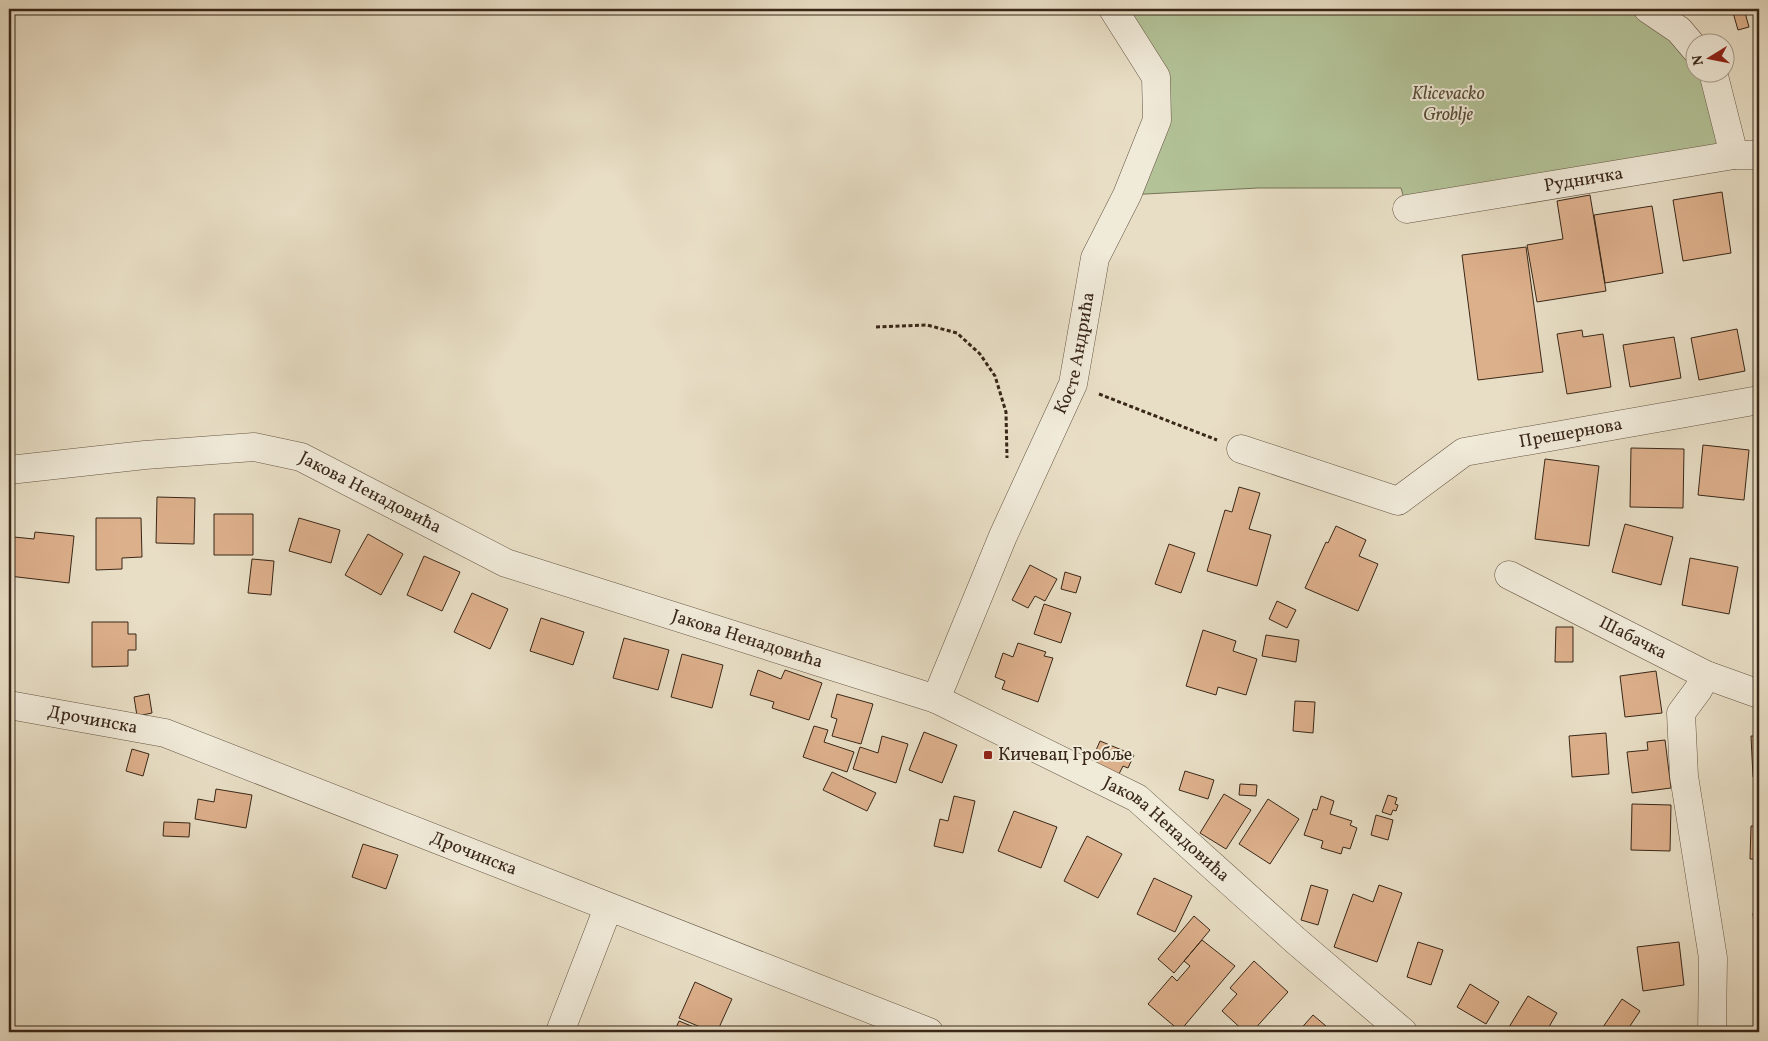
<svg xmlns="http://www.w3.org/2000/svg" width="1768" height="1041" font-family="Vollkorn,serif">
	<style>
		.green { fill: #b3c297; stroke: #767458 }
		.building { fill: #ddb08c; stroke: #392718 }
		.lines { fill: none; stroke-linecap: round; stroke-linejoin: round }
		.street-casing { stroke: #655543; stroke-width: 29 }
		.path { stroke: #392718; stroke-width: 3; stroke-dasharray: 4 2.5; stroke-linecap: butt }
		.street { stroke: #f0ead9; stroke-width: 28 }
		.poi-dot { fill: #8f2418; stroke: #f0ead9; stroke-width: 2 }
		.labels { text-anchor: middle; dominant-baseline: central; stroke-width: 4; stroke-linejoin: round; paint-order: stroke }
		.park-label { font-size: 18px; font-style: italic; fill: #584e38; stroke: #f0ead9 }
		.street-label { font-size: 18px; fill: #392718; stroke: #f0ead9 }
		.poi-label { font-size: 18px; fill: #392718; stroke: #f0ead9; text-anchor: start }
	</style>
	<rect width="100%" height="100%" fill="#e8dec5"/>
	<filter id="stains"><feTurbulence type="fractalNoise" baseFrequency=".004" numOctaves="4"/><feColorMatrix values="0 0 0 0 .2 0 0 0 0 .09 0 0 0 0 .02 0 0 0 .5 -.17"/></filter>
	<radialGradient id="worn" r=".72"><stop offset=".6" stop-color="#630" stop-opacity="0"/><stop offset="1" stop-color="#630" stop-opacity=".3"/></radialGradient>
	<!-- green -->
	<path class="green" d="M 1113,9 L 1648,9 L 1695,50 L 1696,72 L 1713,73 L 1734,155 L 1407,209 L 1401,188 L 1258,188 L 1127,195 L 1156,77 Z"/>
	<!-- building -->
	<path class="building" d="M 1732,9 L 1744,9 L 1749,27 L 1738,30 Z
		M 1722,192 L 1731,253 L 1683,261 L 1673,200 Z
		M 1590,195 L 1606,291 L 1537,302 L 1527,245 L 1563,239 L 1557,201 Z
		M 1652,206 L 1663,273 L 1605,283 L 1594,215 Z
		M 1526,247 L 1543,372 L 1478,380 L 1462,255 Z
		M 1737,329 L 1745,371 L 1699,380 L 1691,338 Z
		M 1582,330 L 1583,337 L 1603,334 L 1611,387 L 1567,394 L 1557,334 Z
		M 1674,337 L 1681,378 L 1630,387 L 1623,345 Z
		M 1703,445 L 1749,450 L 1744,500 L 1698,495 Z
		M 1631,448 L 1684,449 L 1683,508 L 1630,507 Z
		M 1545,459 L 1599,466 L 1589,546 L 1535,539 Z
		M 1239,487 L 1260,493 L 1249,529 L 1271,535 L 1257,586 L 1207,571 L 1225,510 L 1232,512 Z
		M 157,497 L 195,498 L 194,544 L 156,543 Z
		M 214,514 L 253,514 L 253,555 L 214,555 Z
		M 96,518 L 141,518 L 142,557 L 122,558 L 122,569 L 96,570 Z
		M 299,518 L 340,530 L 331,563 L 289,551 Z
		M 1625,524 L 1673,537 L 1661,585 L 1612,572 Z
		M 1336,526 L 1366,540 L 1359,556 L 1378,564 L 1358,611 L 1305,588 L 1326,542 L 1328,543 Z
		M 35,532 L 74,536 L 69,583 L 9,576 L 14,537 L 34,539 Z
		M 368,534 L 403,554 L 381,595 L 345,575 Z
		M 1169,544 L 1195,553 L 1181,593 L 1155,584 Z
		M 424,556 L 460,572 L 442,611 L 407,595 Z
		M 1690,558 L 1738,567 L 1729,614 L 1682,605 Z
		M 252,559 L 274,561 L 271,595 L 248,593 Z
		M 1030,565 L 1057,579 L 1045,601 L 1035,596 L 1028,608 L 1012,600 Z
		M 1065,572 L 1081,577 L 1076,593 L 1061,589 Z
		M 472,593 L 508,609 L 490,649 L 454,632 Z
		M 1277,601 L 1296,610 L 1287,628 L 1269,619 Z
		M 1044,604 L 1071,613 L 1061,643 L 1034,634 Z
		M 541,618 L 584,632 L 573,665 L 530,651 Z
		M 92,622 L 128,622 L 128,634 L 136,634 L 136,650 L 128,650 L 128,666 L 92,667 Z
		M 1556,627 L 1573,627 L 1573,662 L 1555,662 Z
		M 1203,630 L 1236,641 L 1233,651 L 1257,659 L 1246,695 L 1218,687 L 1216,695 L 1186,686 Z
		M 1266,635 L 1299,640 L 1296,662 L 1262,656 Z
		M 624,638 L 669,650 L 658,690 L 613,678 Z
		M 1018,643 L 1046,652 L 1044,656 L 1053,658 L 1038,702 L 1002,689 L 1005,681 L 995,677 L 1003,653 L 1013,657 Z
		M 682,654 L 723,665 L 712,708 L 671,697 Z
		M 758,670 L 781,679 L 785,670 L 822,683 L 809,720 L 772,708 L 774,702 L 750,695 Z
		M 1656,671 L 1662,713 L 1625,717 L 1620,676 Z
		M 149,694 L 152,713 L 137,716 L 134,697 Z
		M 837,694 L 873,704 L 861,744 L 832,736 L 837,719 L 831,717 Z
		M 1295,701 L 1315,702 L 1313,733 L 1293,731 Z
		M 814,726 L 828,730 L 824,742 L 854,752 L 847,772 L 803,757 Z
		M 924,732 L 957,745 L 942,783 L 909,770 Z
		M 1606,733 L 1609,774 L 1572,777 L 1569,736 Z
		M 882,736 L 908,744 L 896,783 L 853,769 L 860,747 L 878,753 Z
		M 1751,736 L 1759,736 L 1759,777 L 1753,777 Z
		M 1665,740 L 1671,788 L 1632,793 L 1627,752 L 1648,750 L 1647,742 Z
		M 1100,741 L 1134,755 L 1128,768 L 1123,766 L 1119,774 L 1091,762 Z
		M 132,749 L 149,754 L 143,776 L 126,771 Z
		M 1185,771 L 1214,780 L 1208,799 L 1179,790 Z
		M 832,772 L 876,793 L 867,811 L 823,790 Z
		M 1240,784 L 1257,785 L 1256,796 L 1239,795 Z
		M 216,789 L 252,795 L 246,828 L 195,819 L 198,799 L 214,802 Z
		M 1224,794 L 1251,810 L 1226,849 L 1200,833 Z
		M 1388,795 L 1397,798 L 1395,804 L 1398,805 L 1396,811 L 1393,810 L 1391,815 L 1382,812 Z
		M 954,796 L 975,801 L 963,853 L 934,846 L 940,819 L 948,821 Z
		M 1321,796 L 1334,801 L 1330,814 L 1352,821 L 1350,825 L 1357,828 L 1350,849 L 1343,847 L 1341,854 L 1321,848 L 1323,841 L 1304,835 L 1313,809 L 1317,810 Z
		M 1268,799 L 1299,819 L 1270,864 L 1239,844 Z
		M 1632,804 L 1671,805 L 1670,851 L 1631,850 Z
		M 1014,811 L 1057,827 L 1041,868 L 998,851 Z
		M 1376,815 L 1393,820 L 1388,840 L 1371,835 Z
		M 164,822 L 190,823 L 189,837 L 163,836 Z
		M 1751,826 L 1759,826 L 1759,859 L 1750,859 Z
		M 1087,836 L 1122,854 L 1098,898 L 1064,881 Z
		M 363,844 L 398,855 L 386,889 L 352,877 Z
		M 1754,876 L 1759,876 L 1759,913 L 1757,913 Z
		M 1154,878 L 1192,896 L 1175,932 L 1137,914 Z
		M 1311,885 L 1328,890 L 1318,925 L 1301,920 Z
		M 1379,885 L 1402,893 L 1377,962 L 1334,947 L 1353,894 L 1373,902 Z
		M 1753,913 L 1759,913 L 1759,948 L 1756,948 Z
		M 1194,916 L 1210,930 L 1174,973 L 1158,959 Z
		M 1202,940 L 1235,966 L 1180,1031 L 1148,1004 L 1172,976 L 1177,981 L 1190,966 L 1184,961 Z
		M 1418,942 L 1443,950 L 1431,985 L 1407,977 Z
		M 1679,942 L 1684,985 L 1643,991 L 1637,947 Z
		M 1254,961 L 1288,992 L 1252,1032 L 1245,1032 L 1222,1011 L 1237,994 L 1230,988 Z
		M 695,982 L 732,999 L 717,1032 L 712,1032 L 679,1018 Z
		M 1470,984 L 1499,1002 L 1486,1024 L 1457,1007 Z
		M 1528,996 L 1557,1013 L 1546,1032 L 1506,1032 Z
		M 1622,999 L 1640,1011 L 1626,1032 L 1605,1032 L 1601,1030 Z
		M 1313,1015 L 1333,1032 L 1298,1032 Z
		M 679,1021 L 706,1032 L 674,1032 Z"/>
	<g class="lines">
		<defs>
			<g id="street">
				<path d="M 1648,9 L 1679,30 L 1696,50"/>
				<path d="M 1713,72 L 1734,155"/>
				<path id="s1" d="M 1407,209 L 1734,155 L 1759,155"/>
				<path id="s2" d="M 1241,449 L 1398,501 L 1464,452 L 1759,400"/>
				<path id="s3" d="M 9,470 L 145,455 L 254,447 L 301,457 L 506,563 L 936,699 L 1137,798 L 1295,940 L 1403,1032"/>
				<path id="s4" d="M 1509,575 L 1706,675 L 1759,694"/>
				<path d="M 1706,675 L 1698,690 L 1681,713 L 1684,776 L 1713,958 L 1712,1032"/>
				<path id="s5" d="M 936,699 L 1003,536 L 1073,384 L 1095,258 L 1127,195 L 1157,120 L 1156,77 L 1113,9"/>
				<path id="s6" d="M 9,705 L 165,733 L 929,1032"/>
				<path d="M 560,1032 L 608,908"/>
			</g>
		</defs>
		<!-- street casing -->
		<use href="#street" class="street-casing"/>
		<!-- path -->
		<path class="path" d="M 876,327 L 927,325 L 957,333 L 980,354 L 995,376 L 1006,412 L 1007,458
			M 1099,394 L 1217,440"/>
		<!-- street -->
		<use href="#street" class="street"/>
	</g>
	<!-- markers -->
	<rect class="poi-dot" x="983" y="750" width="10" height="10" rx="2.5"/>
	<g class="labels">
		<!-- park labels -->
		<g class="park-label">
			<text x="1448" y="94">Klicevacko<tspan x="1448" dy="21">Groblje</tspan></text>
		</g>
		<!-- street labels -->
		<g class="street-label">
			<text stroke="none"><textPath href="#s1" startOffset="179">Рудничка</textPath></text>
			<text stroke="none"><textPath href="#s5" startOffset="374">Косте Андрића</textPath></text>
			<text stroke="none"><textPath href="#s2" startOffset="356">Прешернова</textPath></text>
			<text stroke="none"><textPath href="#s3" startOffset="372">Јакова Ненадовића</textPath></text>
			<text stroke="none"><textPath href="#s4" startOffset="139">Шабачка</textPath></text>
			<text stroke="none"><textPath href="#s3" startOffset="778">Јакова Ненадовића</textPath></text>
			<text stroke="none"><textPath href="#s6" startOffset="85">Дрочинска</textPath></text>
			<text stroke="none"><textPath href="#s3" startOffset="1242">Јакова Ненадовића</textPath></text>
			<text stroke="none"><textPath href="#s6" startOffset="490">Дрочинска</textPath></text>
		</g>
		<!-- poi labels -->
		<g class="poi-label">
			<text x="998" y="755">Кичевац Гробље</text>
		</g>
	</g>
	<!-- margin -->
	<rect width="1768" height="1041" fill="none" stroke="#e8dec5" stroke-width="30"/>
	<rect x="10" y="10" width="1748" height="1021" fill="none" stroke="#392718" stroke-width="2.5"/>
	<rect x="15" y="15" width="1738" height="1011" fill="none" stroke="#392718"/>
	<!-- north arrow -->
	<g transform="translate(1710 58) rotate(260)"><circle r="24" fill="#f0ead9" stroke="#a79c8c"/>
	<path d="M0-4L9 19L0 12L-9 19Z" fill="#8f2418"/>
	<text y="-8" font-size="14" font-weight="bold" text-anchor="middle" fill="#392718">N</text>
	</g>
	<rect width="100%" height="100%" filter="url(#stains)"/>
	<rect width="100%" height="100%" fill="url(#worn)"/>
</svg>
